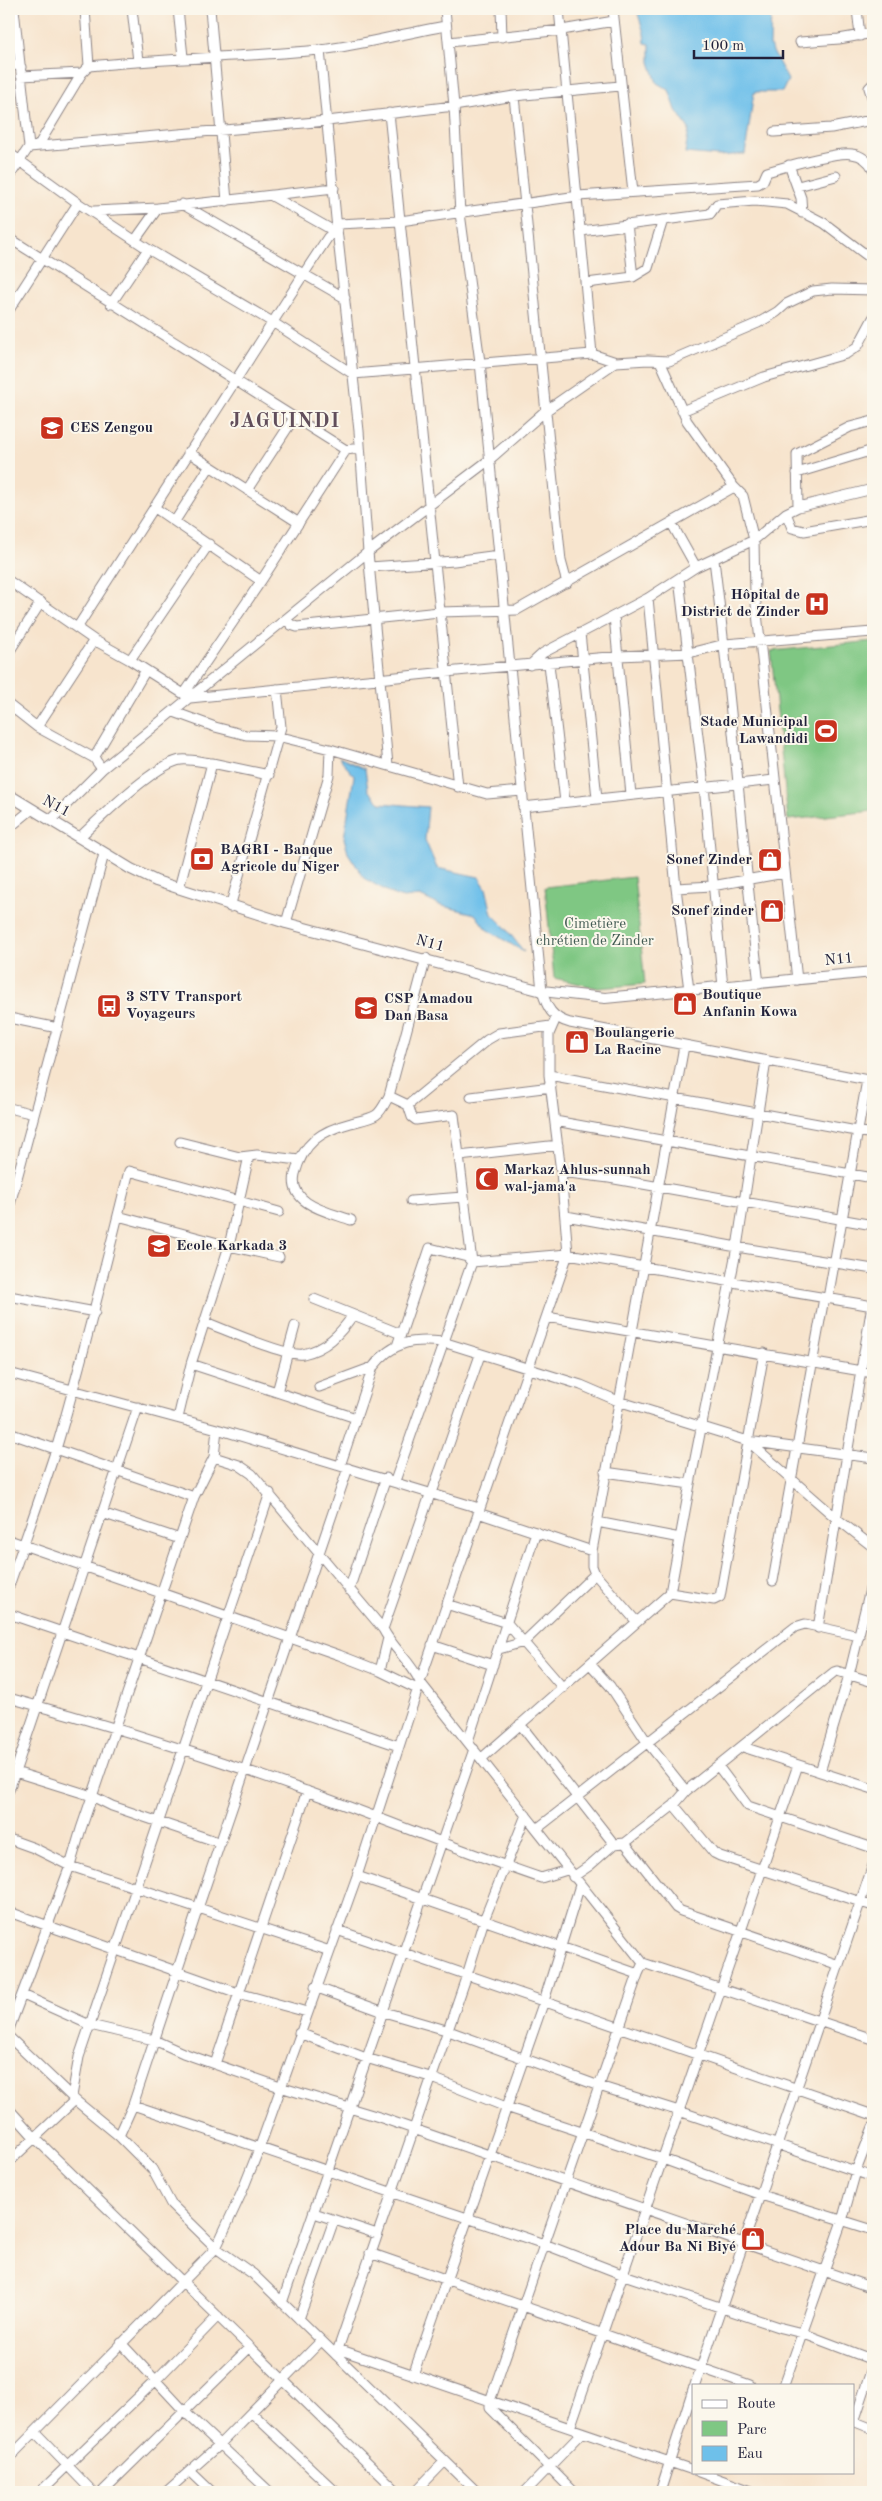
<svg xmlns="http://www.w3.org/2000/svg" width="882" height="2501" font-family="'Old Standard TT',serif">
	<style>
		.green { fill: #7fc783; stroke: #50745f }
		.water { fill: #6ec0ea; stroke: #487192 }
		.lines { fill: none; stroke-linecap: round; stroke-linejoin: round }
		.minor-casing { stroke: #8c8384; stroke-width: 11 }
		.major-casing { stroke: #8c8384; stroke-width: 12 }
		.minor { stroke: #fff; stroke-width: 9 }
		.major { stroke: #fff; stroke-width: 10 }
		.labels { text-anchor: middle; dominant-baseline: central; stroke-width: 4; stroke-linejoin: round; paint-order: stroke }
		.poi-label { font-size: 15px; font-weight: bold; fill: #22223b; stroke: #fbf7ec; text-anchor: start }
		.street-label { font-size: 15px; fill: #22223b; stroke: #fbf7ec }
		.park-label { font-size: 15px; fill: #435c54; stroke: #fbf7ec }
		.district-label { font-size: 20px; font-weight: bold; letter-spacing: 1px; fill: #614e5b; stroke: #fbf7ec }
	</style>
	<rect width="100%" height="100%" fill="#fbf7ec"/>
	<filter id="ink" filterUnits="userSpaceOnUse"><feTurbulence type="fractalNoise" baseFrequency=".02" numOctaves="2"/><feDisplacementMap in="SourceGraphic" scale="10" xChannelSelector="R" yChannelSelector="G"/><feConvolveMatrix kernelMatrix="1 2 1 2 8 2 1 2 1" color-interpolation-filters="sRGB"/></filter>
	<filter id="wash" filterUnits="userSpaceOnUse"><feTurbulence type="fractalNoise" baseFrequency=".0096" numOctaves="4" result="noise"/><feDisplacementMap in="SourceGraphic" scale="20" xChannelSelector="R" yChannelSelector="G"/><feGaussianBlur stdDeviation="1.12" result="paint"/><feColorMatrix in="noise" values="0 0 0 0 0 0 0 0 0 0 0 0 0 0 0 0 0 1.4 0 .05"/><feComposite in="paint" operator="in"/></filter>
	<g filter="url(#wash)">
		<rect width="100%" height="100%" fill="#f7e4cd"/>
		<!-- green -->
		<path class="green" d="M 873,641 L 873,811 L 788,820 L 771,651 Z
			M 634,877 L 645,984 L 598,988 L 554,978 L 545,887 Z"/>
		<!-- water -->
		<path class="water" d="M 644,9 L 771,9 L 770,46 L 788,80 L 782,92 L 754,92 L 745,154 L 719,156 L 685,153 L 689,129 L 676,110 L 669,90 L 657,83 L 650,62 L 650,44 L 645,43 L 644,33 L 638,14 Z
			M 339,757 L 365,769 L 368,790 L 380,803 L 428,807 L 425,840 L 437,868 L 479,877 L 486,888 L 492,914 L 504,926 L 524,952 L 486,929 L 475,914 L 439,905 L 420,896 L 404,898 L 396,896 L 365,879 L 348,853 L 344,838 L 354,776 Z"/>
	</g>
	<g filter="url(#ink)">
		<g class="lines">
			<defs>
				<path id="minor" d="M 85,9 L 89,66
					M 132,9 L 138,61
					M 178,9 L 183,57
					M 210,9 L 227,201
					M 445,9 L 454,106 L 460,213 L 480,362 L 542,991 C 547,1008 552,1018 570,1023 L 873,1081
					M 501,9 L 502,37
					M 559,9 L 592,354
					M 613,9 L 633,192
					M 857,9 L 860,36
					M 449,42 L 562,30 L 614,21
					M 800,42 L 839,39 L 873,33
					M 9,63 L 21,67
					M 21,76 L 82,73 L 89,66 C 166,58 244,57 320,50 C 363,45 404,33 446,26
					M 873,84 L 869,88 L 873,100
					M 514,96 L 561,561 L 567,583
					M 389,113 L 458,787
					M 774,132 L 831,128 L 872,120 L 873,106
					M 38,146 L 82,73
					M 29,147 L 327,121 L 454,106 L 514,96 L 620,86
					M 9,153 L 78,203 L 148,249 L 274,323 L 353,374 L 592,354 L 616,362 L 648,360 L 669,361 L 758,323 L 777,312 L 786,304 L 813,291 L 832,289 L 873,290
					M 789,165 L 801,198 L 802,213
					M 9,177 L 29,147 L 14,9
					M 798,186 L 836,176
					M 272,196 L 334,231
					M 182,204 L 345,298
					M 94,211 L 158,208 L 334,188
					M 338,224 L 400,221 L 578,196 L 758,184 L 763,181 L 767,172 C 784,167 837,151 852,154 C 861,155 869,161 873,169
					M 627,224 L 633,277
					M 337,229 L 359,431 L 368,552 L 388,765
					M 581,231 L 710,214 L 717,204 L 755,201 L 787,204 L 824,223 L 873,260
					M 9,238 L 346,450 L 360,448
					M 136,239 L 158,208
					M 587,283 L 633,277 L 648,268 L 663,220
					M 111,304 L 148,249
					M 9,310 L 78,203
					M 660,361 L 687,421 L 734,487
					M 682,411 L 764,377 L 846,354 L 858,346 L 873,318
					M 188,452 L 299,523
					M 797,473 L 873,450
					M 247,490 L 294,418
					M 798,507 L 797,454 L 850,427 L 873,421
					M 155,508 L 261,581
					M 786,513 L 792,528 L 804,531 L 873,519
					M 175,521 L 210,466
					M 672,524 L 696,567
					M 714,560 C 732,701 742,842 759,984
					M 370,567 L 454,561 L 499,555
					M 679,579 L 704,786 L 723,987
					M 9,581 L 94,640 L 130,660 L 190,698 L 446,672 L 619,656 L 689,653 L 725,644 L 873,632
					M 648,598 L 676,888 L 689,990
					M 614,616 L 631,795
					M 287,619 L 291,625 L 297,627 L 439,612 L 517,610 L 734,487 L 743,496 L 754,540 L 755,595 L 797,980
					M 77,628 L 303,275 L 328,237 L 337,229 L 320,50
					M 580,633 L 597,798
					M 9,652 L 41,602
					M 130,660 L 209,544
					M 549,664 L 565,802
					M 530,665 L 543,653 L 648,598 L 696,567 L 754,540 L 786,513 L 798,507 L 873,489
					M 184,694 L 261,581 L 346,450
					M 9,705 L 37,727 L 94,758 L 102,769
					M 174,712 L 215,727 L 246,735 L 277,736 L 330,749 L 487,794 L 522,791
					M 37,727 L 94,640
					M 94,758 L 146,670
					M 523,807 L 774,780
					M 51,820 L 102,769 L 368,552 L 489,460 L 544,412 L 616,362
					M 9,828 L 31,810
					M 80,837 C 99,819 156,763 181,760 C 191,759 202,762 212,763
					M 179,888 L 212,763 L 269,775
					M 676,888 L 712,886 L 784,873
					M 230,907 L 281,727 L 277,689
					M 286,923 L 329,775 L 330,749
					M 9,1018 L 58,1028
					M 549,1075 L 873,1134
					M 389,1096 L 426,958
					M 471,1097 L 551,1087
					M 408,1105 L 487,1040 L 499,1033 L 551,1026
					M 9,1108 L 34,1114
					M 555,1121 L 873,1178
					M 180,1142 L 240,1157 L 257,1155 L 299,1160
					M 459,1156 L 558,1145
					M 561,1172 L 609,1178 L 873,1225
					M 411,1201 L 463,1197
					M 9,1208 L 104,854
					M 118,1216 L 229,1246 L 279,1257
					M 566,1216 L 737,1247 L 873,1269
					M 351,1220 C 329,1212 288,1205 295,1174 C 303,1143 320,1131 351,1123 C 358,1121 370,1119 376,1115 C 382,1111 386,1101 389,1096 L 408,1105 L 412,1117 L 416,1120 L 454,1115 L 472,1262 L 395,1481
					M 9,1296 L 95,1312
					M 828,1298 L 867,1080
					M 314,1299 L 401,1334
					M 547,1317 L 873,1373
					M 205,1322 C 224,1329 286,1357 303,1354 C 326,1349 340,1334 353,1315
					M 397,1346 L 430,1248 L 467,1257 L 472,1262 L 568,1254 L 873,1306
					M 191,1364 L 356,1418
					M 9,1373 L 217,1429 L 479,1508
					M 319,1387 L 373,1367
					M 277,1392 L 295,1326
					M 178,1418 L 191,1364 L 229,1246 L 249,1156
					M 9,1433 L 194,1497
					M 748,1441 L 836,1518 L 873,1547
					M 214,1457 L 239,1465 L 252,1474 L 383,1629 C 393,1649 411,1661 420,1682 L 643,1963 L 873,2039
					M 340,1466 L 373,1367 C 393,1341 412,1339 443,1342 L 581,1385 L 618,1401 L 748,1441 L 873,1458
					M 605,1472 L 690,1484
					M 432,1493 L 480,1355
					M 102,1513 L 180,1539
					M 478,1513 L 592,1551
					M 597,1522 L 680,1538
					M 9,1540 L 339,1655 L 380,1671 L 417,1689
					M 773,1581 L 824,1298
					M 9,1586 C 25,1540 42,1493 57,1446 C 84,1355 106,1263 129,1171 L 279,1212
					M 349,1590 L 386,1478
					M 670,1593 L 714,1600 L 720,1597 L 764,1353
					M 446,1604 L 507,1623 L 563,1688
					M 9,1614 L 399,1746
					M 636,1621 L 595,1574 L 592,1566 L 592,1551 L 684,1046
					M 818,1628 L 872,1305
					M 383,1629 L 431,1492
					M 432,1645 L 493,1665
					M 499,1649 L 524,1642 L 595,1574
					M 590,1664 L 610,1686 L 647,1742 L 686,1791
					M 380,1671 L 388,1638
					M 9,1698 C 109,1725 208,1756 306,1791 C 384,1819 461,1851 541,1878 L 567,1870
					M 520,1724 L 614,1844
					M 468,1741 L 536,1532
					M 743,1747 L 873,1789
					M 482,1758 L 670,1593 L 690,1484 L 737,1247 L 766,1061
					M 718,1766 L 748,1806 L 873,1848
					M 9,1770 L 92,1796 L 112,1806 L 221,1843
					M 820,1772 L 849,1675 L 873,1577
					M 9,1790 L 138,1407
					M 674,1805 L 714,1853 L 720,1856 L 873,1906
					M 538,1828 L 795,1627 L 805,1624 L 859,1636
					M 9,1839 L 34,1848 L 70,1866 L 330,1951
					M 625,1843 L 676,1908 L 681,1911 L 839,1965
					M 357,1876 L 638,1974
					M 573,1877 L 589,1866 L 614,1844 L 625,1843 L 674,1805 L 686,1791 L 834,1672 L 837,1671 L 873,1682
					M 9,1912 L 238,1993 L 307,2012
					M 337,1930 L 873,2115
					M 315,1987 L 384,2012 L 446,2030 L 599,2086 L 679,2111 L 873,2177
					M 23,1995 L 90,2025 L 154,2040 L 183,2053 L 280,2087 L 379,2117 L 873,2288
					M 9,2029 L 70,1866 L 81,1829 L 194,1497 L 214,1457 L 217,1429
					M 299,2033 L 366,2058 L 430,2077 L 506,2107 L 663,2159 L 761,2195 L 873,2230
					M 9,2037 L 75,2100 L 119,2136 L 152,2169 L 171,2204 L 216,2248 L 253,2274 L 477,2492
					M 215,2064 L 307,1791
					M 72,2096 L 79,2057 L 270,1493
					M 133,2105 L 544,2244 L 624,2275 L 782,2328 L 802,2333 L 873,2360
					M 9,2109 L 35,2138 L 398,2492
					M 119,2136 L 133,2105 L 198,1908 L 348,1468
					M 9,2162 L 75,2100
					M 314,2213 L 377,2234
					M 370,2253 L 750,2385
					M 282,2303 L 474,1749
					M 299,2319 L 334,2220
					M 121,2343 L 186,2413 L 270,2492
					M 338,2349 L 693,2470
					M 336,2355 L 467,1975 L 484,1920 L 526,1815
					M 413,2375 L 544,2001 L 580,1885
					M 695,2385 L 873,1865
					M 784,2385 L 842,2221 L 856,2171 L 873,2127
					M 252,2413 L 336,2492
					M 853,2421 L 873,2429
					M 854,2422 L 873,2365
					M 570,2428 L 798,1765
					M 36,2433 L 93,2492
					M 9,2458 L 216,2248 L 241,2194 L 259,2149 L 357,1876 L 420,1682 L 568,1254 L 561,1172 L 549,1075 L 549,1034 L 556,1018
					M 190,2471 L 212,2492
					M 699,2472 L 754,2492
					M 40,2492 L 155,2381 L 218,2316
					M 102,2492 L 250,2347
					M 166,2492 L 220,2444 L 321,2341
					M 415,2492 L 445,2461
					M 525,2492 L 582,2433
					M 574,2492 L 490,2408 L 490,2401 L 638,1974 L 643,1963
					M 660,2492 L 693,2389"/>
				<path id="major" d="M 9,795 L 131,869 L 156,881 L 286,923 L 542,991 L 605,998 L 873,972"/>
			</defs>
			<!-- minor casing -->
			<use href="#minor" class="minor-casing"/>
			<!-- major casing -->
			<use href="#major" class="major-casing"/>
			<!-- minor -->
			<use href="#minor" class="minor"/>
			<!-- major -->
			<use href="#major" class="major"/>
		</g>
	</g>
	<!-- icons -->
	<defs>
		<symbol id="school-square" viewBox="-11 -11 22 22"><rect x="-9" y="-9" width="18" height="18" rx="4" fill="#c8321e" stroke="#fbf7ec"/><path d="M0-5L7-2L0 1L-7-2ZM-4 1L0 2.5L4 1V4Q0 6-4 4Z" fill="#fff"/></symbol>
		<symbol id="hospital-square" viewBox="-11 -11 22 22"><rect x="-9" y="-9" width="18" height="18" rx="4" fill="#c8321e" stroke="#fbf7ec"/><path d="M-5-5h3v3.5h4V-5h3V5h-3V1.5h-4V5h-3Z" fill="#fff"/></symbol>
		<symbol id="stadium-square" viewBox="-11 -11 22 22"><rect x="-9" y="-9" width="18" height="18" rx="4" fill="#c8321e" stroke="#fbf7ec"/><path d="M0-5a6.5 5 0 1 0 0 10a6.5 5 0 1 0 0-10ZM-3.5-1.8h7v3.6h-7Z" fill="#fff"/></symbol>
		<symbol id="bank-square" viewBox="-11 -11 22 22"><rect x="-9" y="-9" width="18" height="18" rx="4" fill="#c8321e" stroke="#fbf7ec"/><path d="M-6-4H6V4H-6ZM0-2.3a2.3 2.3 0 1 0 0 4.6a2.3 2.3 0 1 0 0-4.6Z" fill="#fff"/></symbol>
		<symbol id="shop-square" viewBox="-11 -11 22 22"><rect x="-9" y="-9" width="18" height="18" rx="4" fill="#c8321e" stroke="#fbf7ec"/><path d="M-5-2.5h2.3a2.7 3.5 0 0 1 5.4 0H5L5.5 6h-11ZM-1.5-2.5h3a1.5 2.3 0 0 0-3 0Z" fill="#fff"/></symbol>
		<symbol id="bus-square" viewBox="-11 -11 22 22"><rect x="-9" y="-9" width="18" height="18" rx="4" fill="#c8321e" stroke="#fbf7ec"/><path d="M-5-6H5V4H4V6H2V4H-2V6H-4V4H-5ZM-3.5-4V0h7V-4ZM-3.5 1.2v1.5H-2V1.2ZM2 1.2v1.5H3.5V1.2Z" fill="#fff"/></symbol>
		<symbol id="mosque-square" viewBox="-11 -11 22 22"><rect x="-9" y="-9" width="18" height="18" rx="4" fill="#c8321e" stroke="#fbf7ec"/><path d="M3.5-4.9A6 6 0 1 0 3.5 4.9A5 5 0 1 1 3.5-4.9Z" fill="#fff"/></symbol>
	</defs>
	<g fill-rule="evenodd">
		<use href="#school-square" x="38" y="414" width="28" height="28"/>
		<use href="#hospital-square" x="803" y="590" width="28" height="28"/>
		<use href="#stadium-square" x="812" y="717" width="28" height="28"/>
		<use href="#bank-square" x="188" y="845" width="28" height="28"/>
		<use href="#shop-square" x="756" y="846" width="28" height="28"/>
		<use href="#shop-square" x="758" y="897" width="28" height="28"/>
		<use href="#shop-square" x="671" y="990" width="28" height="28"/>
		<use href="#bus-square" x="95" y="992" width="28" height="28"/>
		<use href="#school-square" x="352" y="994" width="28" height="28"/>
		<use href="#shop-square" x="563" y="1028" width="28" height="28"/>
		<use href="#mosque-square" x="473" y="1165" width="28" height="28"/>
		<use href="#school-square" x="145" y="1232" width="28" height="28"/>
		<use href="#shop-square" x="739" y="2225" width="28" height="28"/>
	</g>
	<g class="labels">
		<!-- poi labels -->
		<g class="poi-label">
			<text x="70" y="428">CES Zengou</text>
			<text x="800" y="595" text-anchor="end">Hôpital de<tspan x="800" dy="17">District de Zinder</tspan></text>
			<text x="808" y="722" text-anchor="end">Stade Municipal<tspan x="808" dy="17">Lawandidi</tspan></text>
			<text x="220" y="850">BAGRI - Banque<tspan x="220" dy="17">Agricole du Niger</tspan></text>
			<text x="752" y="860" text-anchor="end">Sonef Zinder</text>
			<text x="754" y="911" text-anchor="end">Sonef zinder</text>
			<text x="702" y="995">Boutique<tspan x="702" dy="17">Anfanin Kowa</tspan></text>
			<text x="126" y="997">3 STV Transport<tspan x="126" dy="17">Voyageurs</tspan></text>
			<text x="384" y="999">CSP Amadou<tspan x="384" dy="17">Dan Basa</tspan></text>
			<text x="594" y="1033">Boulangerie<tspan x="594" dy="17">La Racine</tspan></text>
			<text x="504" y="1170">Markaz Ahlus-sunnah<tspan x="504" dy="17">wal-jama'a</tspan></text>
			<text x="176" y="1246">Ecole Karkada 3</text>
			<text x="736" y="2230" text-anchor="end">Place du Marché<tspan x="736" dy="17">Adour Ba Ni Biyé</tspan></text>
		</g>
		<!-- street labels -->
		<g class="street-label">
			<text transform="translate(56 807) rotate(28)">N11</text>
			<text transform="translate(430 944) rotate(15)">N11</text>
			<text transform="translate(839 960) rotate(-6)">N11</text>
		</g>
		<!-- park labels -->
		<g class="park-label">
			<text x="595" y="924">Cimetière<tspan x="595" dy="17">chrétien de Zinder</tspan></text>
		</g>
		<!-- district labels -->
		<g class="district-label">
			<text x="285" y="422">JAGUINDI</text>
		</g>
	</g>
	<!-- margin -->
	<rect width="882" height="2501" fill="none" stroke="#fbf7ec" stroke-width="30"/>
	<!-- legend -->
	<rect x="692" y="2384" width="162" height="90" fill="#fbf7ec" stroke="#a4a2a5"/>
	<rect x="702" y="2400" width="25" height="8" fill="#ffffff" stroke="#a4a2a5"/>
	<text x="737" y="2408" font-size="15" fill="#22223b">Route</text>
	<rect x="702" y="2421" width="25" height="15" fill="#7fc783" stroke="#a4a2a5"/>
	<text x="737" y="2434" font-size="15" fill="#22223b">Parc</text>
	<rect x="702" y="2446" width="25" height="15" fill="#6ec0ea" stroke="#a4a2a5"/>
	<text x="737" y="2458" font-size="15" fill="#22223b">Eau</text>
	<!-- scale -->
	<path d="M694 50v8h89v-8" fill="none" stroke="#22223b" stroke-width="2.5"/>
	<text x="702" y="50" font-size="15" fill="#22223b" stroke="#fbf7ec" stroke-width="4" paint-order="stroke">100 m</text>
</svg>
